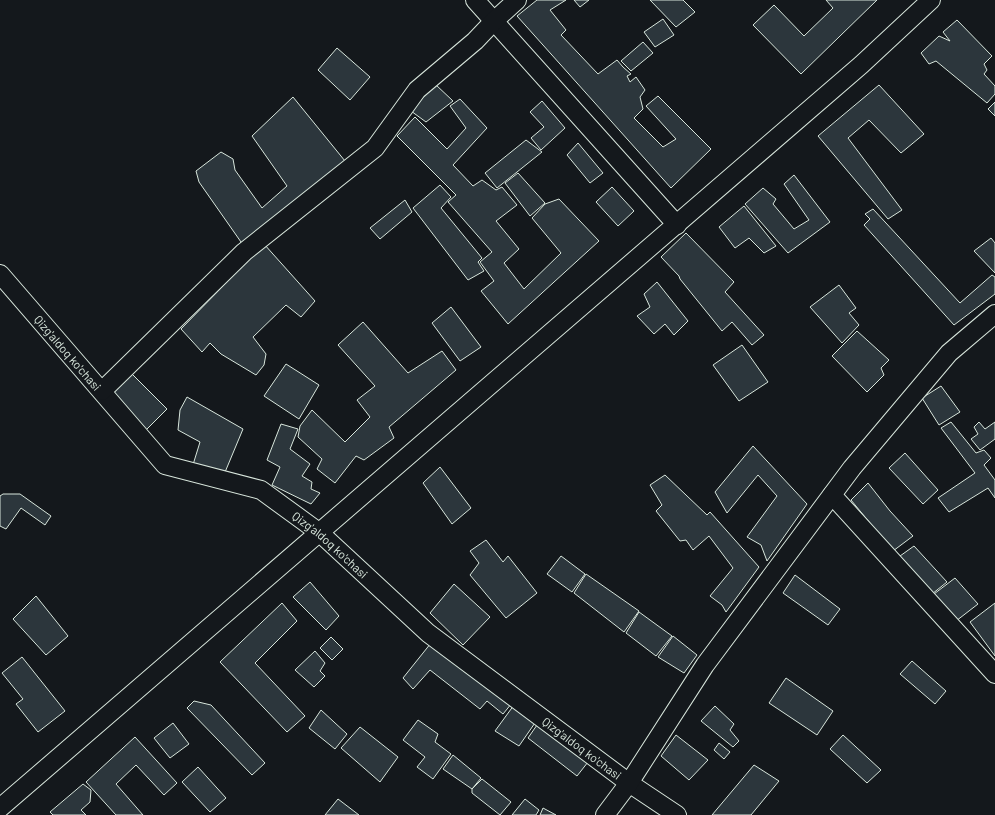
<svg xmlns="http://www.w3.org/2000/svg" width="995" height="815" font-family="Barlow,sans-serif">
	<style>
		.building { fill: #2c363c; stroke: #d8e6dc }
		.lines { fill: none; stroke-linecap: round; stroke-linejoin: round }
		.minor-casing { stroke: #d8e6dc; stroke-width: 20 }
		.minor { stroke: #14181c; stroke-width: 18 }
		.labels { text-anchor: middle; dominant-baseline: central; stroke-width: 3; stroke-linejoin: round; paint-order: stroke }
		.street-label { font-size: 12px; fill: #d8e6dc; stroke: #14181c }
	</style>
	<rect width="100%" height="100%" fill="#14181c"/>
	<!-- building -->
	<path class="building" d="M 537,0 L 566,0 L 550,10 L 566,30 L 561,35 L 598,74 L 617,60 L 623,67 L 631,74 L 627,76 L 630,82 L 636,77 L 645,90 L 640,97 L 643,109 L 634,118 L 663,147 L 676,139 L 646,106 L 658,96 L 711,149 L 671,188 L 517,16 Z
		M 574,0 L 589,0 L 580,7 Z
		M 650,0 L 683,0 L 695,12 L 676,27 Z
		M 826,0 L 877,0 L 801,74 L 753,25 L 774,5 L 804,36 L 833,8 Z
		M 663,19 L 674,35 L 655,47 L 644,32 Z
		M 957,20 L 992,56 L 984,64 L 987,70 L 984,74 L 995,86 L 995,94 L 987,103 L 936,61 L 929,64 L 921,53 L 939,36 L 950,41 L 943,32 Z
		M 643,42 L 653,53 L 631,71 L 621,61 Z
		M 337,48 L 370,77 L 350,100 L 318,70 Z
		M 435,84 L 453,101 L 426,122 L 411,111 Z
		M 879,85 L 924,134 L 901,153 L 869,120 L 848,138 L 902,210 L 888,219 L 818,136 Z
		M 293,97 L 345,161 L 236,249 L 241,242 L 199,182 L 196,171 L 221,152 L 233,159 L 235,170 L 262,208 L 287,186 L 252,136 Z
		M 460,99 L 487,128 L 453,165 L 473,186 L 482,180 L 496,190 L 502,187 L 517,205 L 496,221 L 519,249 L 504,263 L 524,289 L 561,253 L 532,218 L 545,204 L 559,199 L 599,241 L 508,324 L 481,291 L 494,281 L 480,262 L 492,252 L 448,202 L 456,195 L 397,136 L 415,117 L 447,149 L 466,128 L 450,106 Z
		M 542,101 L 565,128 L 541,150 L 531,138 L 544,127 L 530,112 Z
		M 995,102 L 995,116 L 988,109 Z
		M 526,140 L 542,152 L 497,188 L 485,173 Z
		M 578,143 L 603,173 L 590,183 L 567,155 Z
		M 518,173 L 545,203 L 530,216 L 505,183 Z
		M 794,175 L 830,222 L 788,253 L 745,204 L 763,188 L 776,199 L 773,204 L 794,229 L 809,220 L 784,184 Z
		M 440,185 L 451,197 L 441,208 L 482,258 L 478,262 L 484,271 L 468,280 L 413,208 Z
		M 612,187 L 634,211 L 618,226 L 596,202 Z
		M 405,200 L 412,212 L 380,239 L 370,228 Z
		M 744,206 L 776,246 L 764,253 L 749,238 L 735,248 L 719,227 Z
		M 873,209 L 960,303 L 992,275 L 995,277 L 995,294 L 954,325 L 864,225 L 870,219 L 865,214 Z
		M 686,233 L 734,282 L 725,292 L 764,335 L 752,345 L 732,322 L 722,331 L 680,279 L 679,276 L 661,257 Z
		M 991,238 L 995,243 L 995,273 L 974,251 Z
		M 264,244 L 315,301 L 301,317 L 286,305 L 253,337 L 266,354 L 264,365 L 256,375 L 221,354 L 210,343 L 202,352 L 181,329 Z
		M 657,282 L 688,321 L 674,335 L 665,324 L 654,334 L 637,316 L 650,307 L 644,294 Z
		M 839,285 L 856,308 L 849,313 L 859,325 L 842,343 L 810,307 Z
		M 451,307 L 481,347 L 460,361 L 432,323 Z
		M 363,322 L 408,373 L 442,351 L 456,370 L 389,427 L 394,438 L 364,460 L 356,456 L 335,483 L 317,469 L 322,459 L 298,437 L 300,426 L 312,410 L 345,442 L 370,417 L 357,400 L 375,386 L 338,345 Z
		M 857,331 L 889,360 L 881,368 L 884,375 L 867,392 L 832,356 Z
		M 742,345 L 768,382 L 739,401 L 713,365 Z
		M 286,364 L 319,385 L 299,419 L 264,396 Z
		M 132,374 L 167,409 L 145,431 L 111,392 Z
		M 941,386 L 960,412 L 939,425 L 922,398 Z
		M 187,397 L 243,429 L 223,477 L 192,468 L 200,442 L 178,430 L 180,410 Z
		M 951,422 L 976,453 L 984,450 L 991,458 L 984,465 L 995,480 L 995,498 L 988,488 L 949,512 L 938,498 L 975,473 L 941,428 Z
		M 979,422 L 985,429 L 995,422 L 995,439 L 980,450 L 971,439 L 978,434 L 974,427 Z
		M 281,424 L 298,429 L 290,449 L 310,464 L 302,476 L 312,482 L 311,489 L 320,493 L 311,504 L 272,485 L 280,467 L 267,460 Z
		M 753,446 L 807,504 L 767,561 L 761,545 L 747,537 L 777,496 L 758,475 L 727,513 L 715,492 Z
		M 905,453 L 938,490 L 923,504 L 889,468 Z
		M 440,467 L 471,508 L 452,524 L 423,483 Z
		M 665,475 L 707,515 L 710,512 L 759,567 L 726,612 L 722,605 L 710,596 L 733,568 L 709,536 L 693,550 L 686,540 L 680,541 L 656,511 L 662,505 L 650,485 Z
		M 868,483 L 890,511 L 913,536 L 893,551 L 851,500 Z
		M 3,494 L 20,494 L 51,516 L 45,525 L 21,508 L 6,529 L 0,526 L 0,496 Z
		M 486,540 L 503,562 L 508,556 L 537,593 L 506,618 L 470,575 L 479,563 L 470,551 Z
		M 914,546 L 947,582 L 932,594 L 900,556 Z
		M 561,556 L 585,574 L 572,592 L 547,574 Z
		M 586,574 L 639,611 L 624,632 L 574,593 Z
		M 795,575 L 840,609 L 828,625 L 783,593 Z
		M 955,578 L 978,604 L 956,621 L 934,594 Z
		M 310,582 L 339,616 L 326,630 L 293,597 Z
		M 454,584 L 490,617 L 463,645 L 430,613 Z
		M 36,596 L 68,636 L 46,655 L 13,619 Z
		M 282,603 L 297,621 L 255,663 L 305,716 L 287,732 L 220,662 Z
		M 995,603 L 995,656 L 970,622 Z
		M 639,612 L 672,636 L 656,656 L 626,633 Z
		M 673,636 L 697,655 L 684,673 L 658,657 Z
		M 331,637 L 343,649 L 332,660 L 320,648 Z
		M 431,643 L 512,703 L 503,714 L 487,701 L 480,709 L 430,670 L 413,689 L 403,678 Z
		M 315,651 L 325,663 L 320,671 L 325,676 L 314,687 L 295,670 Z
		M 22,657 L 65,711 L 38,732 L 16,704 L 23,699 L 2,673 Z
		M 912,661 L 946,691 L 935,704 L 900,674 Z
		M 786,678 L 833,711 L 817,735 L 769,703 Z
		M 194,701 L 211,705 L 265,763 L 252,775 L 187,708 Z
		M 514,705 L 537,720 L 519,746 L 495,731 Z
		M 715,706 L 734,724 L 730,730 L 739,741 L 733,747 L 701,721 Z
		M 321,710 L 347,734 L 335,749 L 309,728 Z
		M 418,720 L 438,734 L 435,742 L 451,754 L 433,779 L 417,767 L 425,757 L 403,740 Z
		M 173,723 L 189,744 L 170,758 L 154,738 Z
		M 537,725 L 588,762 L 577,776 L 528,738 Z
		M 360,727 L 398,757 L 380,782 L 341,748 Z
		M 676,735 L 708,760 L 689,780 L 661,756 Z
		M 843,735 L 881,770 L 867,783 L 830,749 Z
		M 135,737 L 177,783 L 164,795 L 136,765 L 116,784 L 143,815 L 116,815 L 86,782 Z
		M 719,743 L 730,752 L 724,759 L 714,750 Z
		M 453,755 L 481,778 L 472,789 L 443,769 Z
		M 754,765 L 779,781 L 751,815 L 712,815 Z
		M 198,767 L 226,798 L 210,812 L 182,782 Z
		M 482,779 L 511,802 L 500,815 L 472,793 L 472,789 Z
		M 83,784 L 91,790 L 90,802 L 81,810 L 86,815 L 53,815 L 50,812 Z
		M 338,799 L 359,815 L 325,815 Z
		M 525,799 L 539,810 L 536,815 L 512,815 Z
		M 543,808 L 556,815 L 540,815 Z"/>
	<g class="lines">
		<defs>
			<g id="minor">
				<path d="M 475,0 L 677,225"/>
				<path id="s1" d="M 0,274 L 165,465 L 261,490 L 320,533 L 428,633 L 629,783 L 677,815"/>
				<path d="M 102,391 L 244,252 L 375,148 L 417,90 L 475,41 L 494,21 L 517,0"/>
				<path d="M 832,495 L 995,674"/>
				<path d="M 0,808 L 861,65 L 931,0"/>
				<path d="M 605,815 L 629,783 L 705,665 L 852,468 L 949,353 L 995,314"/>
			</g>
		</defs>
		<!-- minor casing -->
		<use href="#minor" class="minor-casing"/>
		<!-- minor -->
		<use href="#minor" class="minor"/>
	</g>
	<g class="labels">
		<!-- street labels -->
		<g class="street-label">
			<text stroke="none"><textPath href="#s1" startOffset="104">Qizg'aldoq ko'chasi</textPath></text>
			<text stroke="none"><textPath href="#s1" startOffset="440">Qizg'aldoq ko'chasi</textPath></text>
			<text stroke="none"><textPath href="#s1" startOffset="764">Qizg'aldoq ko'chasi</textPath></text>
		</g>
	</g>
</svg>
